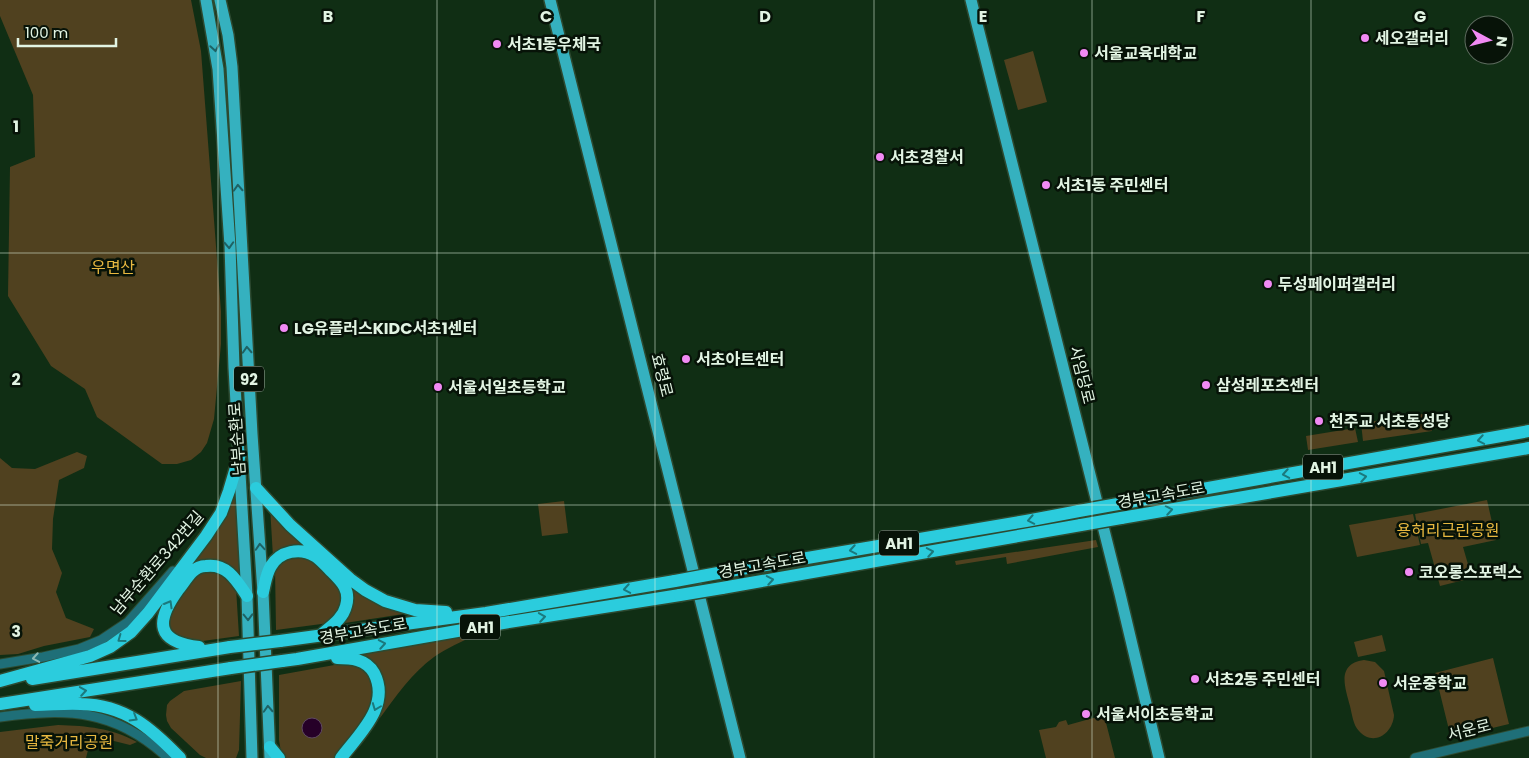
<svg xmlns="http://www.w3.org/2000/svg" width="1529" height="758" font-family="Poppins,'Noto Sans KR',sans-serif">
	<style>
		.green { fill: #50411f }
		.water { fill: #260028; stroke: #5e4960 }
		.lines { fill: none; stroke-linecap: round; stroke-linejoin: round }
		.minor-casing { stroke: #2d4a31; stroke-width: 11 }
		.major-casing { stroke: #2d4a31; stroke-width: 14 }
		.highway-casing { stroke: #2d4a31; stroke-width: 15 }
		.minor { stroke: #1f6f78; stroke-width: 9 }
		.major { stroke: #35b1bf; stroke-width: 11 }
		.highway { stroke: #2bccdd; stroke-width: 12 }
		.highway-bridge-casing { stroke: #2d4a31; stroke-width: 15; stroke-linecap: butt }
		.highway-bridge { stroke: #2bccdd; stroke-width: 12 }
		.oneway { stroke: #1e6264 }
		.oneway2 { stroke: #1b797d }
		.oneway3 { stroke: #8ab8b3 }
		.grid { fill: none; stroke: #e2f4e3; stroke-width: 1; stroke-opacity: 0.55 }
		.poi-dot { fill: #f18af4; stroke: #071308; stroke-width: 2 }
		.labels { text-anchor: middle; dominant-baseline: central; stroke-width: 5; stroke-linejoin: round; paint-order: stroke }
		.shield { fill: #071308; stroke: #a0b0a1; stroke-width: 1 }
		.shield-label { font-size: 15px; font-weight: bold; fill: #e2f4e3 }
		.poi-label { font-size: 16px; font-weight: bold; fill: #e2f4e3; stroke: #071308; text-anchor: start }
		.park-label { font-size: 16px; fill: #e8b840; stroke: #071308 }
		.street-label { font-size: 16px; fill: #e2f4e3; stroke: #071308 }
		.grid-label { font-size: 16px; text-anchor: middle; font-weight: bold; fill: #e2f4e3; stroke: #071308; stroke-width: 5; stroke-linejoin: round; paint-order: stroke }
	</style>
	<rect width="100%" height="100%" fill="#102e14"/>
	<!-- green -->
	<path class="green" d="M 0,0 L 191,0 L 201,51 L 221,311 L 221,344 L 214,419 L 207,443 L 201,452 L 191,460 L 177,464 L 162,464 L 97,417 L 85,389 L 51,366 L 8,296 L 10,167 L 35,157 L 33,95 L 0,16 Z
		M 1033,51 L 1047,102 L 1018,110 L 1004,60 Z
		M 1429,413 L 1432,431 L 1363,441 L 1361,423 Z
		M 1355,428 L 1358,442 L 1308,450 L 1306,436 Z
		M 77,452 L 87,456 L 84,468 L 59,480 L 53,519 L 52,549 L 62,573 L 56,592 L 66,618 L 94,629 L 90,637 L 44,646 L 18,654 L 0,655 L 0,458 L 12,468 L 35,469 Z
		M 237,480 L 241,577 L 231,569 L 187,570 L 210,542 L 225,517 Z
		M 1487,500 L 1496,540 L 1463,547 L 1472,578 L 1440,586 L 1428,543 L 1421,544 L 1415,514 Z
		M 564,501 L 568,533 L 542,536 L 538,504 Z
		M 270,506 L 315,553 L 273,557 Z
		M 1413,514 L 1420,545 L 1357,557 L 1349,525 Z
		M 1096,540 L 1098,547 L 1007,564 L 1006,557 L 956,565 L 955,561 Z
		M 293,556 L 306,556 L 339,586 L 345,602 L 329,623 L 276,630 L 275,568 L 277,565 Z
		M 209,570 L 220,572 L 236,588 L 239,636 L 188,643 L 170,630 L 169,611 L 197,575 Z
		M 350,586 L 410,613 L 345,623 C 353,611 356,600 350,586 Z
		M 475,635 C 461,642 447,648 434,657 C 412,673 396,696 380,718 L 383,699 L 357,653 Z
		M 1382,635 L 1386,651 L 1358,657 L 1354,642 Z
		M 1493,658 L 1509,724 L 1451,738 L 1435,673 Z
		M 1364,660 L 1375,662 L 1384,671 L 1394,715 C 1393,734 1373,747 1359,731 C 1353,725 1352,714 1350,706 C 1345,687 1336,664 1364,660 Z
		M 351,662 C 371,666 373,687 376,703 L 337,758 L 285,758 L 281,752 L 279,740 L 279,675 Z
		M 241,681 L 239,750 L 236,758 L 206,758 L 200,755 L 171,728 L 167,721 L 166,715 L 167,705 L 170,701 L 184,691 Z
		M 1104,715 L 1115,758 L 1046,758 L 1039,730 L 1056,727 L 1059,722 L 1066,720 L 1068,725 Z
		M 58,725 C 88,726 111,728 137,742 L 130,745 L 114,741 L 91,738 L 86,758 L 0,758 L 0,732 Z"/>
	<!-- water -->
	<path class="water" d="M302 728a10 10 0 1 1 20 0a10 10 0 1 1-20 0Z"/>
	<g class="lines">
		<defs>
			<path id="minor" d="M 0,664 L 43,657 L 79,649 L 101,640 L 128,622 L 173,571
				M 0,717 C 69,708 115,709 168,758
				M 1415,758 L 1529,731"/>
			<path id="major" d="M 206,0 L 218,69 L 230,246 L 234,368 L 247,596 L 252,758
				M 220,0 L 228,35 L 232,67 L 252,434 L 263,592 L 270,758
				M 550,0 L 740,758
				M 971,0 L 1120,594 L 1159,758"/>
			<path id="highway" d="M 256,488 L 290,525 L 350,579 L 365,590 L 385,601 L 415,610 L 446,612
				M 1118,504 L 1529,431
				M 1121,518 L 1529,448
				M 718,573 L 1026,521 L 1079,511
				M 722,588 L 1081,525
				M 263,592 C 265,584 266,574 271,566 C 280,551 300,547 315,556 C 321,560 325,565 330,570 C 340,580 351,589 346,606 C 343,619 330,627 321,635
				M 280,641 L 486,613 L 675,581
				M 199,647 C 156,642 155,622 178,590 C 183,584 187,577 192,572 C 196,568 201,566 206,566 C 227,563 237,581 247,596
				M 337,658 C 351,658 366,659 374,673 C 391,706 359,734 341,758
				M 282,661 L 297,659 L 503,623 L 680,595
				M 32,679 L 230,647
				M 0,681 L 90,656 L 110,647 L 131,632 L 148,613 L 206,536 L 221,513 L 229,491 L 240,454
				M 0,704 L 231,668
				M 35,705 C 50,705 66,703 81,704 C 125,705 151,728 180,758
				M 270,747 L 279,758"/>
		</defs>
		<!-- minor casing -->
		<use href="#minor" class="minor-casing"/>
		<!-- major casing -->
		<use href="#major" class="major-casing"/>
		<!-- highway casing -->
		<use href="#highway" class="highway-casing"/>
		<!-- minor -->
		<use href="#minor" class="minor"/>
		<!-- major -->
		<use href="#major" class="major"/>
		<!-- highway -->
		<use href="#highway" class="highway"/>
		<defs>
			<path id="highway-bridge" d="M 1079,511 L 1118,504
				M 1081,525 L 1121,518
				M 675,581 L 718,573
				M 680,595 L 722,588
				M 230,647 L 280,641
				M 231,668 L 282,661"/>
		</defs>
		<!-- highway-bridge casing -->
		<use href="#highway-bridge" class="highway-bridge-casing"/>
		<!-- highway-bridge -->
		<use href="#highway-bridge" class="highway-bridge"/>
	</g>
	<!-- one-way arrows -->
	<defs><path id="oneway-chevron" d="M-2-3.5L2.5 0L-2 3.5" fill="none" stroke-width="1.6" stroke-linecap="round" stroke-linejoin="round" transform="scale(1.25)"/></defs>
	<g class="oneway">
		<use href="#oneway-chevron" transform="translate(215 48) rotate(81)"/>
		<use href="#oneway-chevron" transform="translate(238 188) rotate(-93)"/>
		<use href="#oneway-chevron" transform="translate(229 245) rotate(87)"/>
		<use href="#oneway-chevron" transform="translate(247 350) rotate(-93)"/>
		<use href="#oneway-chevron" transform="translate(260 547) rotate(-94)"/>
		<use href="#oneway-chevron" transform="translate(248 617) rotate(89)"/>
		<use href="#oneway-chevron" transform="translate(268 709) rotate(-93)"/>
	</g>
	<g class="oneway2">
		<use href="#oneway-chevron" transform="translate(1481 440) rotate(170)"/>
		<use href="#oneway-chevron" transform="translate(1286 474) rotate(170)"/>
		<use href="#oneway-chevron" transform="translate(1363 477) rotate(-10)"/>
		<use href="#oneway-chevron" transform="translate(1169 510) rotate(-10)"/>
		<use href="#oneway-chevron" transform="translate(1031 520) rotate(169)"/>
		<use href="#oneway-chevron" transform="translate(853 550) rotate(170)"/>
		<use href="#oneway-chevron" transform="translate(930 552) rotate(-10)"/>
		<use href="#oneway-chevron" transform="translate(770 580) rotate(-10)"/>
		<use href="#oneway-chevron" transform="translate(627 589) rotate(170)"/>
		<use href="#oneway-chevron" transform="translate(169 604) rotate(-60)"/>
		<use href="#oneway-chevron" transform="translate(542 617) rotate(-9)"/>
		<use href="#oneway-chevron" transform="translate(121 639) rotate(144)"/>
		<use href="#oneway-chevron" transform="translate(382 644) rotate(-10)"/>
		<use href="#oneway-chevron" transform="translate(83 691) rotate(-9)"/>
		<use href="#oneway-chevron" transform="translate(376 707) rotate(111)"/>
		<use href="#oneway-chevron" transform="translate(134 718) rotate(31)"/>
	</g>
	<use class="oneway3" href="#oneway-chevron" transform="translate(36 658) rotate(170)"/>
	<!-- grid -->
	<path class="grid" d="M 218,0 L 218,758M 437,0 L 437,758M 655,0 L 655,758M 874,0 L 874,758M 1092,0 L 1092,758M 1311,0 L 1311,758M 0,253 L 1529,253M 0,505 L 1529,505"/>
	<!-- markers -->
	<g class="poi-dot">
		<circle cx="1365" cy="38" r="5"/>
		<circle cx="497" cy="44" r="5"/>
		<circle cx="1084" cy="53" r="5"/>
		<circle cx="880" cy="157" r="5"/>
		<circle cx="1046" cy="185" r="5"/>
		<circle cx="1268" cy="284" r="5"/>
		<circle cx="284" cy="328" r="5"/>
		<circle cx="686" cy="359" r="5"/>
		<circle cx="1206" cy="385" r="5"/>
		<circle cx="438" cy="387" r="5"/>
		<circle cx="1319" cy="421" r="5"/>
		<circle cx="1409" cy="572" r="5"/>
		<circle cx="1195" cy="679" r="5"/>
		<circle cx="1383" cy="683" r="5"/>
		<circle cx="1086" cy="714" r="5"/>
	</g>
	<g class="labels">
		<!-- shield labels -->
		<g class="shield">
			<rect x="234" y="366.5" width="30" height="25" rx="4"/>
			<rect x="1303" y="454.5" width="40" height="25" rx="4"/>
			<rect x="879" y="530.5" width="40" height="25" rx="4"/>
			<rect x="460" y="614.5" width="40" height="25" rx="4"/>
		</g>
		<g class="shield-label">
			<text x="249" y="379">92</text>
			<text x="1323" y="467">AH1</text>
			<text x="899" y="543">AH1</text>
			<text x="480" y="627">AH1</text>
		</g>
		<!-- poi labels -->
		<g class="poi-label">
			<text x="1375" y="38">세오갤러리</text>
			<text x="507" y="44">서초1동우체국</text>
			<text x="1094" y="53">서울교육대학교</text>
			<text x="890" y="157">서초경찰서</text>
			<text x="1056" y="185">서초1동 주민센터</text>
			<text x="1278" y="284">두성페이퍼갤러리</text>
			<text x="294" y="328">LG유플러스KIDC서초1센터</text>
			<text x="696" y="359">서초아트센터</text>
			<text x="1216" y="385">삼성레포츠센터</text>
			<text x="448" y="387">서울서일초등학교</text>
			<text x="1329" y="421">천주교 서초동성당</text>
			<text x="1419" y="572">코오롱스포렉스</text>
			<text x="1205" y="679">서초2동 주민센터</text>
			<text x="1393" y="683">서운중학교</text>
			<text x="1096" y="714">서울서이초등학교</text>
		</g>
		<!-- park labels -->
		<g class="park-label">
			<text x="113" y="267">우면산</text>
			<text x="1448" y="530">용허리근린공원</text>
			<text x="69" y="742">말죽거리공원</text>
		</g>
		<!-- street labels -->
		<g class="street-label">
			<text transform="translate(662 375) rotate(76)">효령로</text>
			<text transform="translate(1082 375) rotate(76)">사임당로</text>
			<text transform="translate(237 439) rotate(-94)">남부순환로</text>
			<text transform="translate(1161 495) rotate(-10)">경부고속도로</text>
			<text transform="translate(157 563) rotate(-49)">남부순환로342번길</text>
			<text transform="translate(762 565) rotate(-10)">경부고속도로</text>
			<text transform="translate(363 631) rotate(-10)">경부고속도로</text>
			<text transform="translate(1469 730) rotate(-14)">서운로</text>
		</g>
	</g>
	<g class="grid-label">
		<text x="328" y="22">B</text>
		<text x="546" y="22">C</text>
		<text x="765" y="22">D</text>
		<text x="983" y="22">E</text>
		<text x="1201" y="22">F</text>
		<text x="1420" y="22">G</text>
		<text x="16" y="132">1</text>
		<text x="16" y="385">2</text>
		<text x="16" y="637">3</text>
	</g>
	<!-- north arrow -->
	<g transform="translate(1489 40) rotate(97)"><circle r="24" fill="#071308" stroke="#5f6d60"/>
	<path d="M0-4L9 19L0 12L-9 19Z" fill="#f18af4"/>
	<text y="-8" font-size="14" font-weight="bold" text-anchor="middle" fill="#e2f4e3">N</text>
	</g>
	<!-- scale -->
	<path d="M18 38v8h98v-8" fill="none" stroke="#e2f4e3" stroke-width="2.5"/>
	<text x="25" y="38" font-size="15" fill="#e2f4e3" stroke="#071308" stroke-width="4" paint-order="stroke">100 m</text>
</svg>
